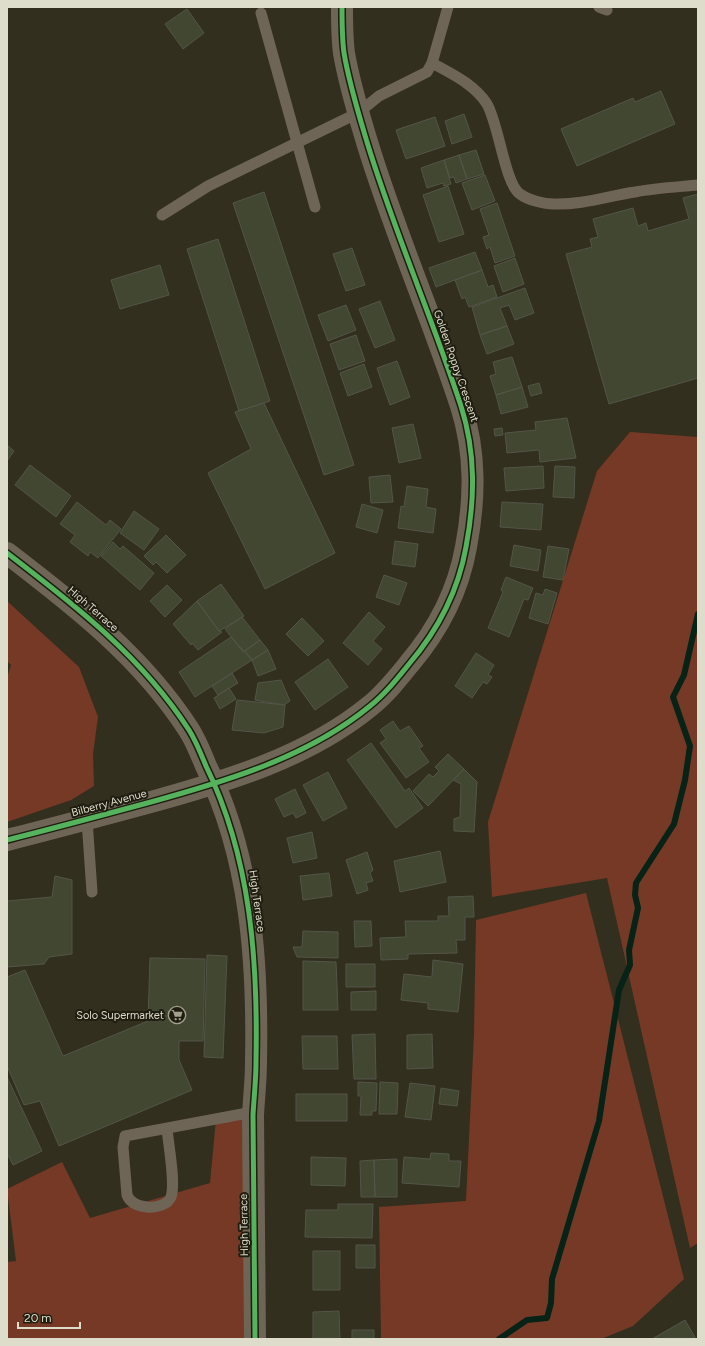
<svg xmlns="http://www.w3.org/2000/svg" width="705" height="1346" font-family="Figtree,sans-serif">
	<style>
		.green { fill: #763926 }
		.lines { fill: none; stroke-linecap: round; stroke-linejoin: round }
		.stream { stroke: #072317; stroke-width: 6 }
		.building { fill: #424732; stroke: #535548 }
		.lane { stroke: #6f6556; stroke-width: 11 }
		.street { stroke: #6f6556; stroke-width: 22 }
		.cycleway-casing { stroke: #1f1d10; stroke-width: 8 }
		.cycleway { stroke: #56b35d; stroke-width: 5 }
		.labels { text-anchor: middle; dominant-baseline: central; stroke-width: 4; stroke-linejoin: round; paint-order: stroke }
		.street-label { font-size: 11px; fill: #dedcca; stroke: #1f1d10 }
		.poi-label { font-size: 11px; fill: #dedcca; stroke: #1f1d10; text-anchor: end }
	</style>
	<rect width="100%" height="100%" fill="#322f1f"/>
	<!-- green -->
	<path class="green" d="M 630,432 L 698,437 L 698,1243 L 690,1248 L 607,878 L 492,897 L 488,822 L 597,471 Z
		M 7,601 L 79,667 L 98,717 L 93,754 L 94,786 L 71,800 L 7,822 L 7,678 L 11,665 L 7,661 Z
		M 586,893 L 684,1279 L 633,1326 L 601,1339 L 381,1339 L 379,1207 L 466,1201 L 474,1034 L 476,920 Z
		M 253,1112 L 255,1339 L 7,1339 L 7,1262 L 16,1261 L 7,1189 L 62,1162 L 90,1218 L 210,1183 L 216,1119 Z"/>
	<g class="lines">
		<!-- stream -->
		<path class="stream" d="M 499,1339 L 527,1320 L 547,1318 L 551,1303 L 552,1279 L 599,1121 L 619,990 L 630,965 L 629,950 L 638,908 L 635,895 L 636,883 L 674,824 L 685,780 L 690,746 L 673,697 L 684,675 L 698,614"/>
	</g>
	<!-- building -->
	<path class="building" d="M 187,9 L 204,33 L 183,49 L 165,24 Z
		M 661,91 L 675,124 L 577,166 L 561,129 L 633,98 L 635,102 Z
		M 464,114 L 472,137 L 452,144 L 445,121 Z
		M 435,117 L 445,146 L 406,159 L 396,130 Z
		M 476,150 L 484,174 L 467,179 L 459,155 Z
		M 459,155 L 467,179 L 456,183 L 454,177 L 450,178 L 444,160 Z
		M 444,160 L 451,184 L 444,186 L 443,183 L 427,188 L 421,168 Z
		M 485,175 L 495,201 L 472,210 L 462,183 Z
		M 448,186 L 464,234 L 439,242 L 423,195 Z
		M 264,192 L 354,465 L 324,475 L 233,203 Z
		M 698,194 L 698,378 L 609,404 L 566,254 L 592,247 L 590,239 L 598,237 L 593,219 L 633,208 L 638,226 L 646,223 L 648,231 L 689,219 L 683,198 Z
		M 497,203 L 515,256 L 495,263 L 490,247 L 487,249 L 483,237 L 489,235 L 480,209 Z
		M 218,239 L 270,401 L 239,411 L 187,249 Z
		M 352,248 L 365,285 L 346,291 L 333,254 Z
		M 475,252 L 482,270 L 436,287 L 429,268 Z
		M 515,258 L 524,284 L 503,292 L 494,266 Z
		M 160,265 L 169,295 L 120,309 L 111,280 Z
		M 482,270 L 488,287 L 493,285 L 497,297 L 469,307 L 465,297 L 462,299 L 455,280 Z
		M 525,288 L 534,313 L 515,320 L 509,305 L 500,308 L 507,326 L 480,335 L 472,307 Z
		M 380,301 L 395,340 L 375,348 L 359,309 Z
		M 346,305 L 356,330 L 328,341 L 318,315 Z
		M 507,326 L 514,344 L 487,354 L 480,335 Z
		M 356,335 L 365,361 L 339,370 L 330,344 Z
		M 512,357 L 522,387 L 496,395 L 490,376 L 496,374 L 493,362 Z
		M 397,361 L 410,397 L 390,405 L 377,368 Z
		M 364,364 L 372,387 L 348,396 L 340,373 Z
		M 539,383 L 542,393 L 531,396 L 528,386 Z
		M 522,387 L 528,407 L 501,414 L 496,395 Z
		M 264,403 L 335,553 L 265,589 L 208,473 L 251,449 L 235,412 Z
		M 567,418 L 576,458 L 540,462 L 539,450 L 507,453 L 505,433 L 536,430 L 535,422 Z
		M 413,424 L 421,458 L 399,463 L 392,428 Z
		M 502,428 L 503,435 L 495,436 L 494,429 Z
		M 7,445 L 14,451 L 7,461 Z
		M 30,465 L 71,496 L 56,517 L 15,485 Z
		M 543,466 L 544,488 L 506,491 L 504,468 Z
		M 555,466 L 575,467 L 574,498 L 553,497 Z
		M 390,475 L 393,502 L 371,503 L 369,477 Z
		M 407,486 L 428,489 L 426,507 L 436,509 L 433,533 L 398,528 L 401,506 L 404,507 Z
		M 77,502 L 106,525 L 110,520 L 121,529 L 98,558 L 90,552 L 88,556 L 70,542 L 75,535 L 60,524 Z
		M 502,502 L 543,504 L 541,530 L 500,527 Z
		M 362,504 L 383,510 L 377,533 L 356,527 Z
		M 134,511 L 159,529 L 144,550 L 120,533 Z
		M 166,535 L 186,555 L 167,573 L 156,562 L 153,565 L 144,556 Z
		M 395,541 L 418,544 L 415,567 L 392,564 Z
		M 113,542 L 120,549 L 123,546 L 154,573 L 140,590 L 101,556 Z
		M 514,545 L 541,550 L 538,571 L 510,566 Z
		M 548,546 L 569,549 L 563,580 L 543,577 Z
		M 384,575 L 407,583 L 399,605 L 376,597 Z
		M 506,577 L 533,588 L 528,600 L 524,599 L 509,637 L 488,628 L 503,592 L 501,590 Z
		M 221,584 L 244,616 L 219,631 L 197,601 Z
		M 167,585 L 182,600 L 165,617 L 150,601 Z
		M 545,589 L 557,593 L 548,624 L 529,618 L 536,593 L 543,595 Z
		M 197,601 L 219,631 L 222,632 L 198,650 L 192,643 L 191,645 L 173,624 Z
		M 369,612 L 385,627 L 373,641 L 382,649 L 368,665 L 343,643 Z
		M 242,617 L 260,640 L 243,652 L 225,629 Z
		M 302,618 L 324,641 L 308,656 L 286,634 Z
		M 231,637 L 252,660 L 195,697 L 179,672 Z
		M 260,640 L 268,650 L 252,660 L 245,651 Z
		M 268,650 L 276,669 L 258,676 L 252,660 Z
		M 476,653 L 494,665 L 488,675 L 492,677 L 487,684 L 483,682 L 472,698 L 455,686 Z
		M 328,659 L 348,687 L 315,710 L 295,682 Z
		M 232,673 L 238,683 L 218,695 L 212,686 Z
		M 281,680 L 290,701 L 284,705 L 255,700 L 258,683 Z
		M 229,688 L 236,699 L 220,709 L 214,698 Z
		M 237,700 L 285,705 L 283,727 L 264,733 L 232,730 Z
		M 393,721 L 400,731 L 409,726 L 423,746 L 419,748 L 429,762 L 406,778 L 380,743 L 386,739 L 380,730 Z
		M 371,743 L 405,791 L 409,788 L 423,808 L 396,828 L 347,760 Z
		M 448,754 L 464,769 L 428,806 L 413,791 L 429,774 L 433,777 L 439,771 L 435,767 Z
		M 464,769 L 477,782 L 474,832 L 454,831 L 454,819 L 460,817 L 461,784 L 453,780 Z
		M 328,772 L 347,808 L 323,821 L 303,785 Z
		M 295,789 L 306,813 L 296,818 L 293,813 L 284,817 L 275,799 Z
		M 312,832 L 317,858 L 293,863 L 287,838 Z
		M 440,851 L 446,882 L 400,892 L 394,861 Z
		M 367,852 L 373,870 L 370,873 L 373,881 L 366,883 L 368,890 L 357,894 L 346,860 Z
		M 329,873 L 332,896 L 303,900 L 300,876 Z
		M 55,876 L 72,880 L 72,954 L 49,957 L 44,964 L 7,967 L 7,901 L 52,897 Z
		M 473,896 L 474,917 L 465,917 L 465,940 L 456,940 L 457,953 L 408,954 L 408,959 L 381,960 L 380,938 L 406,937 L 405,921 L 438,921 L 438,916 L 449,916 L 448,897 Z
		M 354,921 L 371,921 L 372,946 L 355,947 Z
		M 303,931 L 338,932 L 338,958 L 297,957 L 293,947 L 302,947 Z
		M 207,955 L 227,956 L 223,1058 L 204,1057 Z
		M 150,958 L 205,959 L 203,1041 L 179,1041 L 179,1060 L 192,1090 L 59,1146 L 40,1101 L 24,1105 L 7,1066 L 7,977 L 25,970 L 63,1056 L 148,1021 Z
		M 433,960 L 463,964 L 458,1012 L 428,1009 L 428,1003 L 401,1000 L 404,974 L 432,977 Z
		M 303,961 L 336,962 L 338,1010 L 303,1010 Z
		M 346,964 L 375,964 L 375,987 L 346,987 Z
		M 376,991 L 376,1010 L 351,1010 L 351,992 Z
		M 375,1034 L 376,1079 L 354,1079 L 352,1035 Z
		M 432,1034 L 433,1068 L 407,1069 L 407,1035 Z
		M 302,1036 L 337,1036 L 338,1069 L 303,1069 Z
		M 7,1077 L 42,1151 L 13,1165 L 7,1153 Z
		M 358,1082 L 377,1083 L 376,1111 L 372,1111 L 372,1115 L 360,1115 L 361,1096 L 358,1096 Z
		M 380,1082 L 398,1083 L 397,1114 L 379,1114 Z
		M 410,1083 L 435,1086 L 431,1120 L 405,1117 Z
		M 441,1088 L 459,1091 L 457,1106 L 439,1104 Z
		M 296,1094 L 347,1094 L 347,1121 L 296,1121 Z
		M 431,1153 L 449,1154 L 449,1161 L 461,1161 L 459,1187 L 402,1183 L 404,1157 L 430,1159 Z
		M 311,1157 L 346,1158 L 345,1186 L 311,1185 Z
		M 397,1159 L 397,1197 L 375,1197 L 374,1160 Z
		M 374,1160 L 375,1197 L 361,1197 L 360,1161 Z
		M 338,1204 L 373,1204 L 372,1238 L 305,1237 L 306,1210 L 338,1210 Z
		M 356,1245 L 375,1245 L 375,1268 L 356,1268 Z
		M 313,1251 L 340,1251 L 340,1290 L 313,1290 Z
		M 339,1311 L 340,1339 L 313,1339 L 313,1312 Z
		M 685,1320 L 696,1339 L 652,1339 Z
		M 352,1330 L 374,1330 L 374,1339 L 352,1339 Z"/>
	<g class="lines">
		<!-- lane -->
		<path class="lane" d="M 599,7 L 607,10
			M 261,13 L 315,207
			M 432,63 C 452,74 474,84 487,104 C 499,125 505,184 520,194 C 528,200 544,204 554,204 C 582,205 608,196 635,192 C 656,188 677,187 698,185
			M 162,215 L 208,186 L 358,113 L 379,96 L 427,72 L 432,63 L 448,7
			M 87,820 L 92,892
			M 167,1128 C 168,1143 176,1183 171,1197 C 168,1205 155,1208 147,1207 C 138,1206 130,1203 127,1195 L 123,1147 L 125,1136 L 253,1112"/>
		<!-- street -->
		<path class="street" d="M 7,553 C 75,605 142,657 189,730 C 196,741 201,754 206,766 C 251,858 258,961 256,1062 C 256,1080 254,1097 253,1115 C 253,1189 255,1264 255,1339
			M 7,840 C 55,828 103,815 151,802 C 227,781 308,757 370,706 C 385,694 397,679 409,664 C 438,630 458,592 466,547 C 475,499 476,453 461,406 C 432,317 394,231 367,142 C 358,112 349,83 344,53 C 342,38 342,22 342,7"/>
		<defs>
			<path id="cycleway" d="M 7,553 C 75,605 142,657 189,730 C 196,741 201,754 206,766 C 251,858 258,961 256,1062 C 256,1080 254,1097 253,1115 C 253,1189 255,1264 255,1339
				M 7,840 C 55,828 103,815 151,802 C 227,781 308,757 370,706 C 385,694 397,679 409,664 C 438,630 458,592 466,547 C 475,499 476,453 461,406 C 432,317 394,231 367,142 C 358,112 349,83 344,53 C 342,38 342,22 342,7"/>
		</defs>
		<!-- cycleway casing -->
		<use href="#cycleway" class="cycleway-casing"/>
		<!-- cycleway -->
		<use href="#cycleway" class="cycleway"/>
	</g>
	<!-- icons -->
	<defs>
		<symbol id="supermarket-ring" viewBox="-11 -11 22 22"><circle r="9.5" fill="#1f1d10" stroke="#a29f8e" stroke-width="1.5"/><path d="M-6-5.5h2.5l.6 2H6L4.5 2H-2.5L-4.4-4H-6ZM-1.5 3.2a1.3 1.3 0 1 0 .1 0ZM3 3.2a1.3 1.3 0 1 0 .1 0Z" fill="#a29f8e"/></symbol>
	</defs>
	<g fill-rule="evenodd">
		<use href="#supermarket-ring" x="167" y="1005" width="20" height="20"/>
	</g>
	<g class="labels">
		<!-- street labels -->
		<g class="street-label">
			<text transform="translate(456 366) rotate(71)">Golden Poppy Crescent</text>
			<text transform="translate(93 609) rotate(41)">High Terrace</text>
			<text transform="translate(109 803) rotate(-15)">Bilberry Avenue</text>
			<text transform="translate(257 901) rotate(82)">High Terrace</text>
			<text transform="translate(244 1225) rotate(-91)">High Terrace</text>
		</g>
		<!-- poi labels -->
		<g class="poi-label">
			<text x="164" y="1015">Solo Supermarket</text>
		</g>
	</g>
	<!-- border -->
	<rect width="705" height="1346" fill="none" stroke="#dedcca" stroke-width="16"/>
	<!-- scale -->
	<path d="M18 1322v6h62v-6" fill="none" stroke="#dedcca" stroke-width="2"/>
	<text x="24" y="1322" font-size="12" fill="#dedcca" stroke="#1f1d10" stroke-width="3" paint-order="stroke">20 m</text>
</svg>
